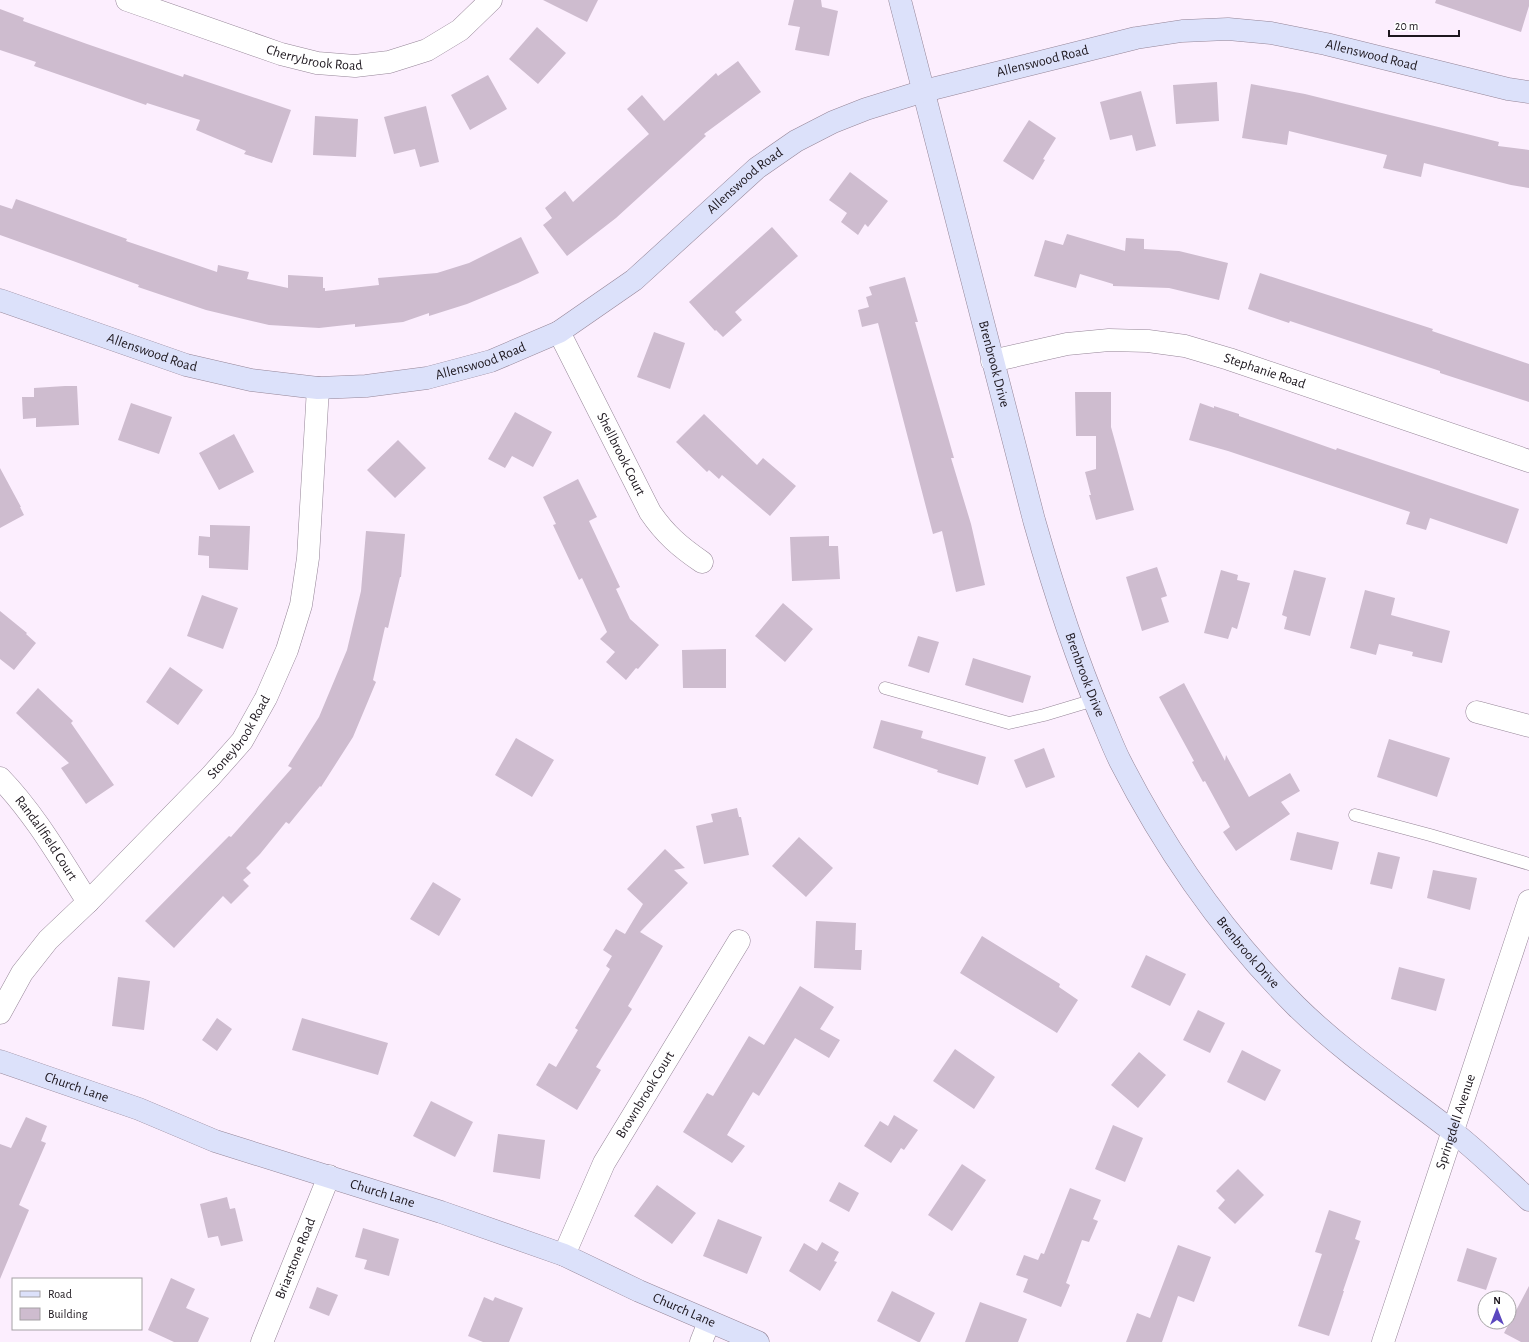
<svg xmlns="http://www.w3.org/2000/svg" width="1529" height="1342" font-family="'Alegreya Sans',sans-serif">
	<style>
		.building { fill: #cebccf }
		.lines { fill: none; stroke-linecap: round; stroke-linejoin: round }
		.lane-casing { stroke: #958597; stroke-width: 13 }
		.street-casing { stroke: #958597; stroke-width: 23 }
		.secondary-casing { stroke: #958597; stroke-width: 23 }
		.lane { stroke: #fff; stroke-width: 12 }
		.street { stroke: #fff; stroke-width: 22 }
		.secondary { stroke: #dce1fa; stroke-width: 22 }
		.labels { text-anchor: middle; dominant-baseline: central; stroke-width: 4; stroke-linejoin: round; paint-order: stroke }
		.street-label { font-size: 14px; fill: #1d171e; stroke: #fff }
	</style>
	<rect width="100%" height="100%" fill="#fceefe"/>
	<!-- building -->
	<path class="building" d="M 543,0 L 598,0 L 587,22 Z
		M 794,0 L 821,0 L 822,7 L 838,11 L 829,56 L 795,50 L 800,27 L 788,25 Z
		M 1436,0 L 1529,0 L 1529,6 L 1521,32 L 1435,3 Z
		M 0,9 L 24,18 L 23,21 L 87,44 L 183,77 L 184,74 L 291,110 L 272,163 L 244,154 L 246,151 L 196,130 L 200,120 L 147,103 L 146,105 L 106,91 L 34,66 L 36,62 L 0,50 Z
		M 537,27 L 566,53 L 538,84 L 509,59 Z
		M 738,61 L 761,92 L 704,134 L 706,136 L 616,218 L 567,256 L 543,225 L 552,218 L 545,208 L 565,191 L 573,202 L 649,134 L 627,109 L 642,95 L 664,121 L 716,73 L 718,76 Z
		M 488,75 L 507,109 L 470,130 L 451,95 Z
		M 1217,82 L 1219,121 L 1176,124 L 1173,85 Z
		M 1251,84 L 1305,94 L 1499,142 L 1498,146 L 1529,150 L 1529,188 L 1511,185 L 1424,163 L 1421,177 L 1383,168 L 1387,155 L 1289,131 L 1287,145 L 1242,138 Z
		M 1141,91 L 1156,146 L 1136,151 L 1132,135 L 1110,140 L 1100,102 Z
		M 426,106 L 439,162 L 420,167 L 415,149 L 394,154 L 384,117 Z
		M 315,116 L 358,119 L 356,157 L 313,155 Z
		M 1029,120 L 1056,138 L 1043,159 L 1045,160 L 1033,180 L 1003,161 Z
		M 850,172 L 888,201 L 868,227 L 865,224 L 858,235 L 841,222 L 847,213 L 829,200 Z
		M 16,199 L 127,239 L 126,241 L 217,272 L 218,265 L 249,272 L 247,279 L 288,288 L 288,275 L 323,277 L 323,288 L 325,288 L 325,291 L 379,285 L 378,278 L 437,273 L 469,263 L 521,237 L 539,273 L 518,283 L 467,304 L 429,316 L 429,313 L 403,322 L 355,327 L 355,324 L 319,328 L 269,325 L 206,310 L 138,287 L 139,285 L 73,261 L 0,235 L 0,205 L 12,209 Z
		M 772,227 L 798,256 L 735,312 L 742,320 L 723,337 L 716,330 L 715,331 L 689,302 Z
		M 1067,234 L 1125,251 L 1126,238 L 1144,239 L 1144,249 L 1179,251 L 1228,263 L 1219,300 L 1169,288 L 1113,286 L 1113,284 L 1080,274 L 1076,288 L 1034,276 L 1045,240 L 1063,245 Z
		M 1260,273 L 1433,329 L 1432,331 L 1529,364 L 1529,402 L 1440,373 L 1440,371 L 1290,321 L 1289,323 L 1248,309 Z
		M 905,277 L 918,322 L 915,322 L 954,458 L 951,458 L 971,524 L 985,585 L 956,592 L 942,531 L 933,534 L 878,323 L 862,327 L 858,310 L 869,307 L 866,297 L 872,295 L 869,287 Z
		M 654,332 L 685,343 L 670,389 L 637,377 Z
		M 65,386 L 77,386 L 79,425 L 36,427 L 36,418 L 23,419 L 22,397 L 34,397 L 34,388 Z
		M 1075,392 L 1111,392 L 1111,427 L 1134,510 L 1096,520 L 1089,495 L 1091,495 L 1085,472 L 1096,469 L 1096,436 L 1076,436 Z
		M 131,403 L 172,417 L 159,454 L 118,440 Z
		M 1200,403 L 1214,408 L 1214,406 L 1239,414 L 1239,416 L 1336,450 L 1337,448 L 1519,509 L 1507,544 L 1430,518 L 1426,530 L 1406,524 L 1410,512 L 1228,451 L 1189,440 Z
		M 515,412 L 552,432 L 533,467 L 512,456 L 505,468 L 488,459 Z
		M 704,414 L 757,465 L 763,458 L 796,486 L 770,516 L 722,475 L 719,479 L 709,470 L 707,472 L 676,442 Z
		M 234,434 L 254,472 L 219,490 L 199,453 Z
		M 398,440 L 426,468 L 395,498 L 367,470 Z
		M 0,468 L 21,507 L 20,507 L 24,515 L 0,528 Z
		M 578,479 L 597,517 L 589,521 L 620,587 L 616,589 L 630,619 L 659,645 L 638,669 L 636,668 L 626,680 L 606,662 L 615,652 L 600,639 L 607,632 L 582,578 L 579,580 L 553,525 L 556,524 L 543,497 Z
		M 210,525 L 250,526 L 248,570 L 209,568 L 209,556 L 198,555 L 199,536 L 210,537 Z
		M 366,531 L 405,534 L 401,577 L 400,577 L 388,628 L 385,627 L 373,680 L 376,682 L 353,737 L 321,787 L 320,786 L 289,824 L 286,822 L 260,854 L 246,868 L 251,873 L 243,880 L 249,886 L 231,904 L 223,896 L 174,948 L 145,921 L 229,836 L 231,837 L 292,768 L 288,766 L 319,717 L 347,650 L 361,591 Z
		M 829,536 L 829,546 L 838,546 L 840,579 L 792,581 L 790,537 Z
		M 1157,567 L 1167,596 L 1161,598 L 1169,622 L 1142,631 L 1126,577 Z
		M 1221,570 L 1238,575 L 1237,580 L 1250,583 L 1237,629 L 1232,627 L 1228,639 L 1204,633 Z
		M 1294,570 L 1326,578 L 1310,636 L 1284,629 L 1287,617 L 1282,615 Z
		M 1365,590 L 1395,598 L 1391,615 L 1450,631 L 1442,663 L 1412,656 L 1413,652 L 1379,644 L 1376,655 L 1350,648 Z
		M 202,595 L 238,608 L 223,649 L 187,636 Z
		M 783,603 L 813,629 L 785,662 L 755,636 Z
		M 0,611 L 27,633 L 26,634 L 36,643 L 14,670 L 0,659 Z
		M 918,636 L 939,642 L 929,673 L 908,666 Z
		M 726,649 L 726,688 L 683,688 L 682,650 Z
		M 973,658 L 1031,676 L 1023,703 L 965,685 Z
		M 170,667 L 203,690 L 178,725 L 146,702 Z
		M 1184,683 L 1225,761 L 1226,755 L 1249,797 L 1290,773 L 1300,791 L 1281,802 L 1290,814 L 1236,851 L 1223,832 L 1230,827 L 1205,781 L 1203,782 L 1192,762 L 1194,761 L 1159,697 Z
		M 38,688 L 73,721 L 71,723 L 114,785 L 86,804 L 61,768 L 69,763 L 16,713 Z
		M 881,720 L 923,731 L 921,738 L 986,757 L 978,785 L 937,772 L 938,770 L 873,748 Z
		M 516,738 L 554,760 L 532,797 L 495,775 Z
		M 1389,739 L 1450,758 L 1437,797 L 1377,777 Z
		M 1044,748 L 1055,777 L 1026,788 L 1014,760 Z
		M 737,808 L 739,817 L 741,817 L 749,855 L 704,864 L 696,826 L 713,822 L 711,814 Z
		M 1297,832 L 1339,842 L 1332,870 L 1290,860 Z
		M 799,837 L 833,868 L 806,897 L 772,866 Z
		M 665,849 L 685,868 L 674,870 L 688,883 L 640,932 L 663,946 L 628,1006 L 632,1009 L 596,1067 L 601,1070 L 577,1110 L 536,1085 L 549,1063 L 556,1067 L 578,1030 L 575,1028 L 610,969 L 606,966 L 612,956 L 603,950 L 616,929 L 625,934 L 643,904 L 627,889 Z
		M 1378,852 L 1400,857 L 1392,889 L 1370,884 Z
		M 1433,870 L 1477,878 L 1470,910 L 1427,898 Z
		M 433,882 L 461,899 L 439,936 L 410,919 Z
		M 816,921 L 856,923 L 855,950 L 862,950 L 861,970 L 814,968 Z
		M 982,936 L 1060,984 L 1059,987 L 1078,1000 L 1057,1033 L 960,973 Z
		M 1146,955 L 1186,974 L 1170,1006 L 1131,987 Z
		M 1399,967 L 1445,979 L 1436,1011 L 1391,999 Z
		M 118,977 L 150,981 L 144,1030 L 112,1026 Z
		M 800,986 L 834,1007 L 820,1029 L 840,1040 L 829,1058 L 795,1038 L 759,1096 L 753,1092 L 727,1135 L 745,1146 L 732,1163 L 683,1132 L 707,1093 L 713,1096 L 749,1036 L 764,1045 Z
		M 1198,1010 L 1225,1023 L 1210,1053 L 1183,1040 Z
		M 217,1018 L 232,1029 L 217,1051 L 202,1040 Z
		M 302,1018 L 388,1043 L 378,1075 L 292,1050 Z
		M 955,1049 L 995,1077 L 974,1109 L 933,1081 Z
		M 1242,1050 L 1281,1070 L 1265,1101 L 1227,1082 Z
		M 1139,1052 L 1166,1075 L 1138,1108 L 1111,1085 Z
		M 431,1101 L 473,1122 L 455,1157 L 413,1136 Z
		M 894,1115 L 918,1130 L 904,1150 L 901,1148 L 891,1163 L 864,1146 L 880,1121 L 888,1126 Z
		M 26,1117 L 47,1126 L 41,1141 L 46,1143 L 19,1205 L 29,1210 L 0,1279 L 0,1144 L 11,1148 Z
		M 1113,1125 L 1143,1138 L 1125,1182 L 1095,1169 Z
		M 498,1134 L 545,1140 L 540,1179 L 493,1172 Z
		M 962,1164 L 986,1180 L 952,1231 L 928,1215 Z
		M 1238,1169 L 1264,1195 L 1235,1224 L 1218,1208 L 1225,1200 L 1216,1191 Z
		M 839,1182 L 859,1193 L 849,1212 L 829,1201 Z
		M 657,1185 L 696,1213 L 672,1244 L 634,1216 Z
		M 1070,1188 L 1101,1200 L 1093,1219 L 1098,1221 L 1089,1242 L 1082,1240 L 1066,1283 L 1070,1285 L 1061,1307 L 1023,1292 L 1028,1279 L 1016,1275 L 1024,1255 L 1038,1260 L 1041,1253 L 1044,1254 Z
		M 227,1197 L 230,1209 L 235,1208 L 243,1241 L 221,1246 L 218,1236 L 208,1238 L 200,1204 Z
		M 1329,1210 L 1361,1221 L 1355,1239 L 1360,1241 L 1343,1291 L 1344,1291 L 1329,1336 L 1298,1326 L 1322,1254 L 1315,1252 Z
		M 718,1219 L 762,1237 L 747,1274 L 703,1256 Z
		M 363,1228 L 399,1239 L 389,1276 L 364,1269 L 367,1260 L 355,1257 Z
		M 822,1242 L 839,1252 L 834,1261 L 837,1262 L 820,1291 L 789,1271 L 804,1243 L 817,1251 Z
		M 1178,1245 L 1211,1257 L 1194,1302 L 1178,1296 L 1162,1342 L 1126,1342 L 1137,1313 L 1150,1318 Z
		M 1467,1248 L 1497,1258 L 1486,1290 L 1457,1281 Z
		M 171,1278 L 195,1289 L 186,1308 L 209,1318 L 198,1342 L 174,1342 L 148,1330 Z
		M 1529,1286 L 1529,1342 L 1521,1342 L 1504,1333 Z
		M 317,1287 L 338,1295 L 329,1316 L 309,1308 Z
		M 892,1291 L 935,1313 L 920,1342 L 918,1342 L 877,1321 Z
		M 484,1297 L 493,1301 L 495,1297 L 523,1308 L 509,1342 L 483,1342 L 468,1336 Z
		M 980,1302 L 1027,1319 L 1018,1342 L 965,1342 Z"/>
	<g class="lines">
		<defs>
			<path id="lane" d="M 885,688 L 1009,723 L 1044,715 L 1094,700
				M 1355,815 L 1430,835 L 1529,864"/>
			<g id="street">
				<path id="s1" d="M 127,0 L 281,54 L 317,63 L 355,66 L 389,62 L 427,50 L 460,30 L 491,0"/>
				<path id="s2" d="M 559,332 L 650,512 C 665,534 680,547 702,562"/>
				<path id="s3" d="M 992,361 L 1067,344 L 1109,340 L 1148,341 L 1185,346 L 1229,359 L 1529,461"/>
				<path d="M 1477,712 L 1529,726"/>
				<path id="s4" d="M 0,778 C 35,814 61,860 88,902"/>
				<path id="s5" d="M 0,1013 L 22,973 L 48,940 L 88,902 L 211,776 L 242,741 L 266,698 L 287,650 L 301,605 L 308,558 L 318,388"/>
				<path id="s6" d="M 564,1255 L 604,1163 L 739,941"/>
				<path id="s7" d="M 262,1342 L 329,1176"/>
				<path d="M 701,1342 L 709,1322"/>
				<path id="s8" d="M 1383,1342 L 1529,901"/>
			</g>
			<g id="secondary">
				<path id="s9" d="M 900,0 L 1034,520 C 1053,587 1074,653 1101,717 C 1107,731 1113,747 1120,761 C 1166,851 1224,934 1296,1006 C 1344,1053 1399,1090 1452,1131 C 1479,1152 1504,1177 1529,1200"/>
				<path id="s10" d="M 0,300 L 186,365 L 251,380 L 318,388 L 366,386 L 427,378 L 491,361 L 559,332 L 634,280 L 757,168 L 796,141 L 833,122 L 866,109 L 924,91 L 1136,38 L 1182,31 L 1228,29 L 1271,33 L 1326,44 L 1508,89 L 1529,92"/>
				<path id="s11" d="M 0,1061 L 139,1109 L 215,1141 L 441,1212 L 564,1255 L 639,1291 L 758,1342"/>
			</g>
		</defs>
		<!-- lane casing -->
		<use href="#lane" class="lane-casing"/>
		<!-- street casing -->
		<use href="#street" class="street-casing"/>
		<!-- secondary casing -->
		<use href="#secondary" class="secondary-casing"/>
		<!-- lane -->
		<use href="#lane" class="lane"/>
		<!-- street -->
		<use href="#street" class="street"/>
		<!-- secondary -->
		<use href="#secondary" class="secondary"/>
	</g>
	<g class="labels">
		<!-- street labels -->
		<g class="street-label">
			<text stroke="none"><textPath href="#s1" startOffset="197">Cherrybrook Road</textPath></text>
			<text stroke="none"><textPath href="#s10" startOffset="1481">Allenswood Road</textPath></text>
			<text stroke="none"><textPath href="#s10" startOffset="1146">Allenswood Road</textPath></text>
			<text stroke="none"><textPath href="#s10" startOffset="821">Allenswood Road</textPath></text>
			<text stroke="none"><textPath href="#s10" startOffset="161">Allenswood Road</textPath></text>
			<text stroke="none"><textPath href="#s10" startOffset="497">Allenswood Road</textPath></text>
			<text stroke="none"><textPath href="#s9" startOffset="376">Brenbrook Drive</textPath></text>
			<text stroke="none"><textPath href="#s3" startOffset="279">Stephanie Road</textPath></text>
			<text stroke="none"><textPath href="#s2" startOffset="137">Shellbrook Court</textPath></text>
			<text stroke="none"><textPath href="#s9" startOffset="700">Brenbrook Drive</textPath></text>
			<text stroke="none"><textPath href="#s5" startOffset="367">Stoneybrook Road</textPath></text>
			<text stroke="none"><textPath href="#s4" startOffset="76">Randallfield Court</textPath></text>
			<text stroke="none"><textPath href="#s9" startOffset="1024">Brenbrook Drive</textPath></text>
			<text stroke="none"><textPath href="#s11" startOffset="81">Church Lane</textPath></text>
			<text stroke="none"><textPath href="#s6" startOffset="180">Brownbrook Court</textPath></text>
			<text stroke="none"><textPath href="#s8" startOffset="232">Springdell Avenue</textPath></text>
			<text stroke="none"><textPath href="#s11" startOffset="405">Church Lane</textPath></text>
			<text stroke="none"><textPath href="#s7" startOffset="90">Briarstone Road</textPath></text>
			<text stroke="none"><textPath href="#s11" startOffset="729">Church Lane</textPath></text>
		</g>
	</g>
	<!-- legend -->
	<rect x="12" y="1278" width="130" height="52" fill="#ffffff" stroke="#a5a2a5"/>
	<rect x="20" y="1291" width="20" height="6" fill="#dce1fa" stroke="#a5a2a5"/>
	<text x="48" y="1298" font-size="12" fill="#1d171e">Road</text>
	<rect x="20" y="1308" width="20" height="12" fill="#cebccf" stroke="#a5a2a5"/>
	<text x="48" y="1318" font-size="12" fill="#1d171e">Building</text>
	<!-- north arrow -->
	<g transform="translate(1497 1310)"><circle r="19" fill="#ffffff" stroke="#a5a2a5"/>
	<path d="M0-3L7 15L0 10L-7 15Z" fill="#5b47bf"/>
	<text y="-6" font-size="11" font-weight="bold" text-anchor="middle" fill="#1d171e">N</text>
	</g>
	<!-- scale -->
	<path d="M1389 30v6h70v-6" fill="none" stroke="#1d171e" stroke-width="2"/>
	<text x="1395" y="30" font-size="12" fill="#1d171e" stroke="#ffffff" stroke-width="3" paint-order="stroke">20 m</text>
</svg>
